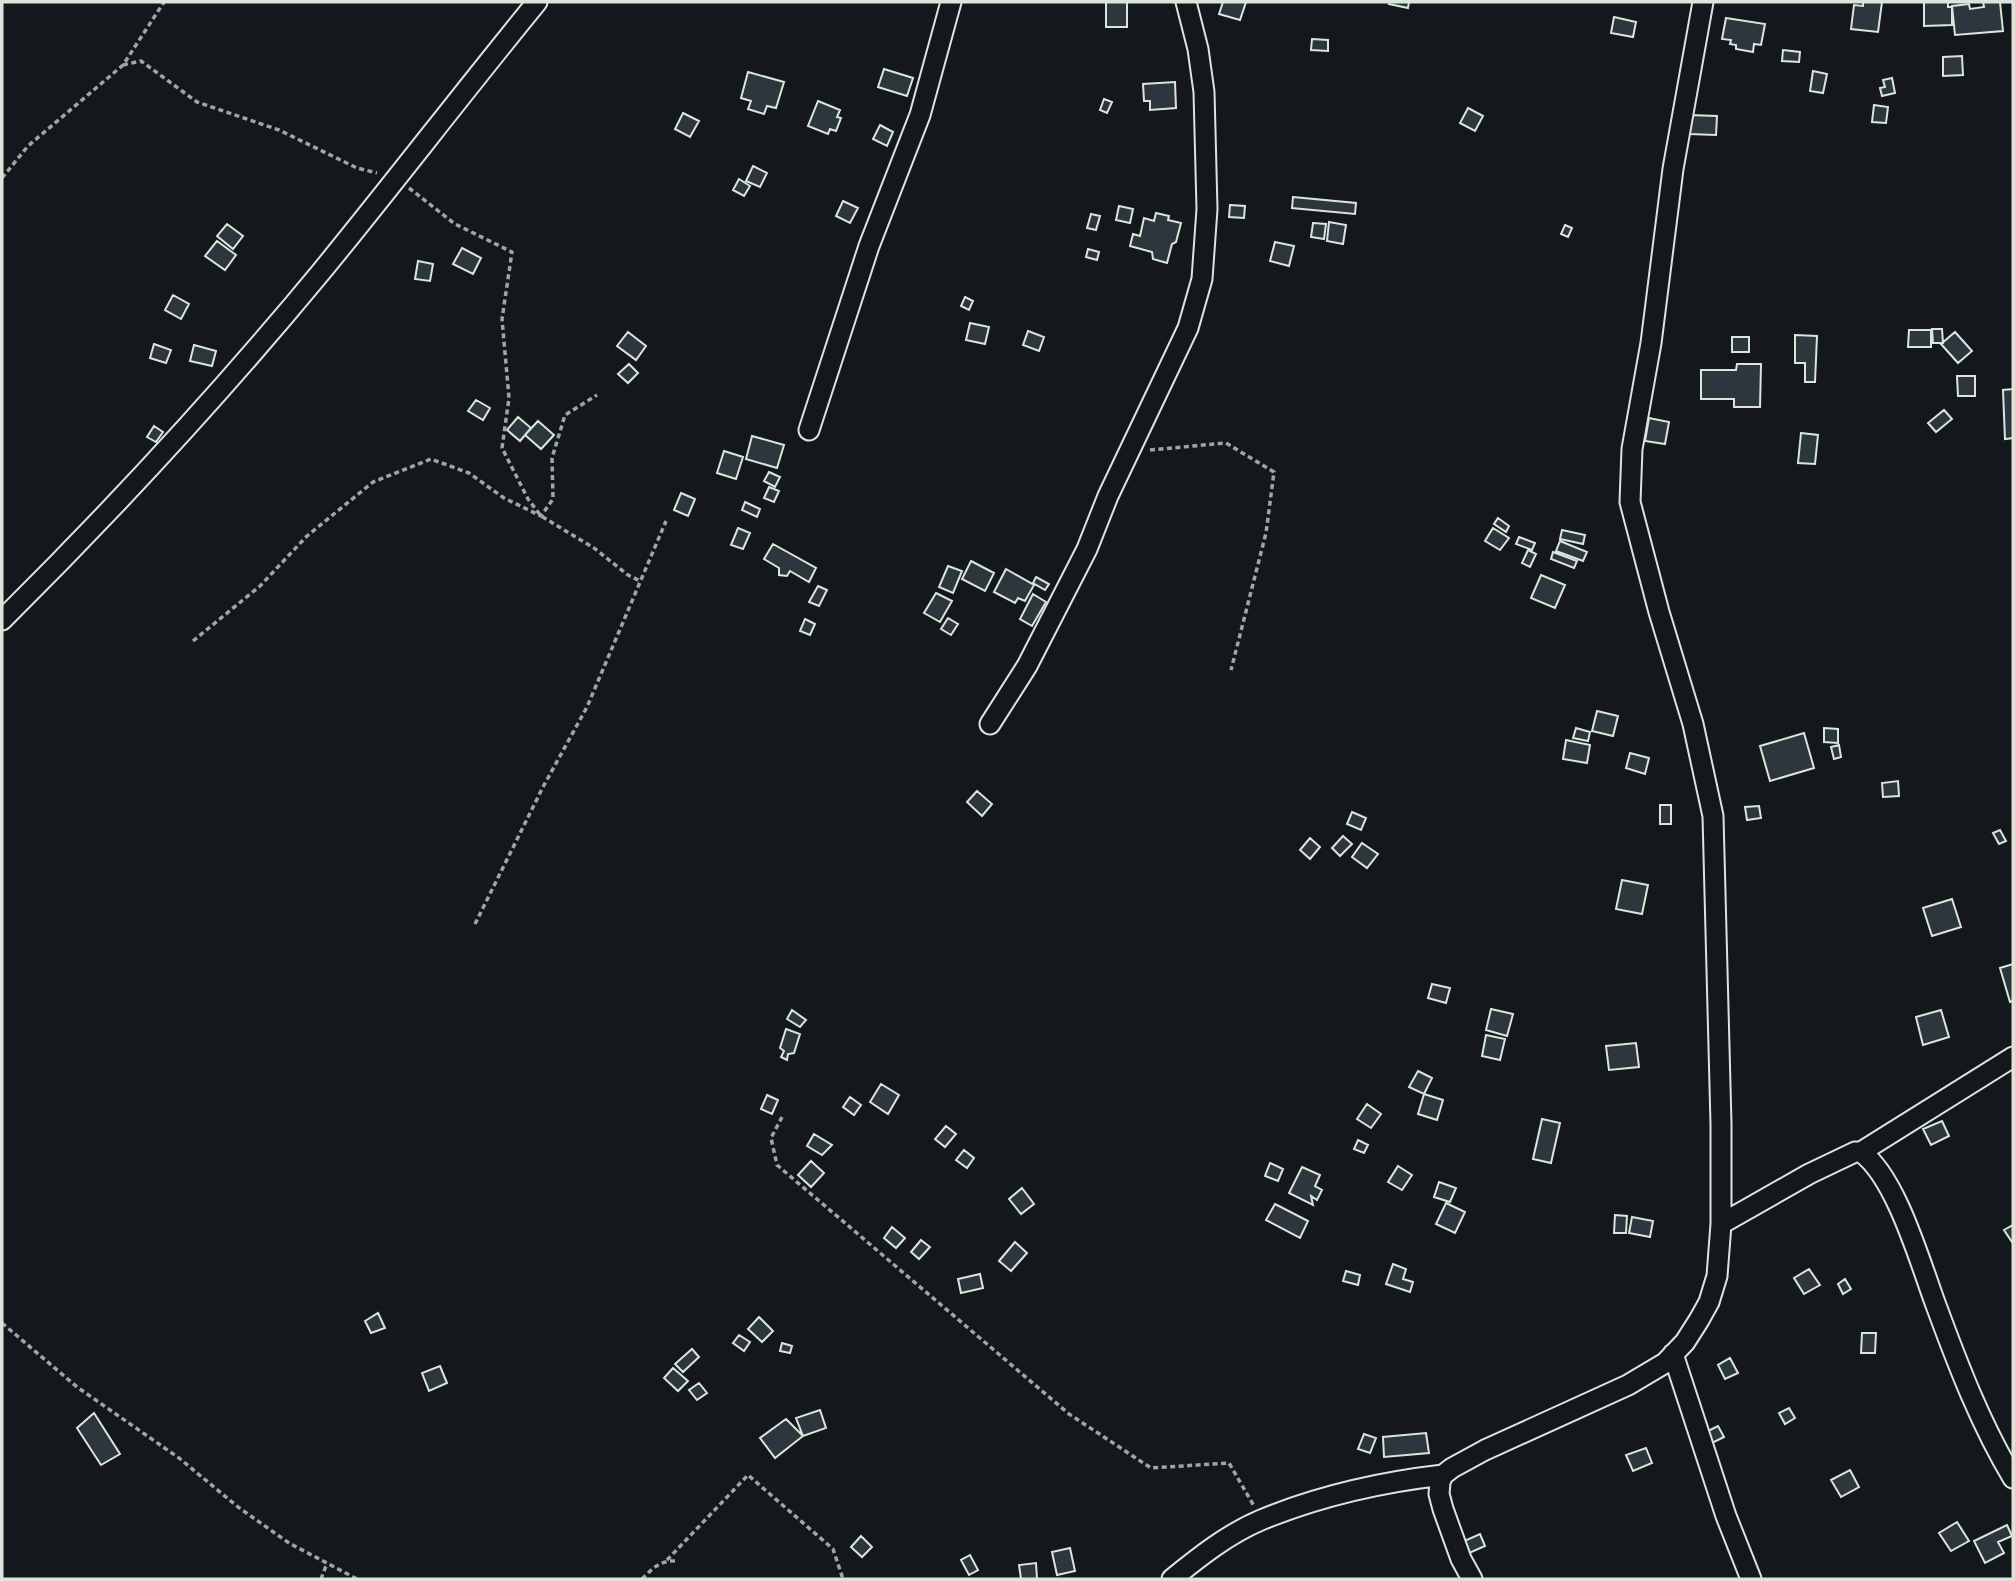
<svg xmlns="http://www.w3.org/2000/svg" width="2015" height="1581" font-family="'Archivo Narrow',sans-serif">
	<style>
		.building { fill: #2c363c; stroke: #d8e6dc; stroke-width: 2 }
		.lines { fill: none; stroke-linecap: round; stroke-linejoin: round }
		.minor-casing { stroke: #d8e6dc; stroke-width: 23 }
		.path { stroke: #9da8a2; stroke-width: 3.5; stroke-dasharray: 5 3.5; stroke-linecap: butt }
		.minor { stroke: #14181c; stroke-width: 19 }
	</style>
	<rect width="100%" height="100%" fill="#14181c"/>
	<!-- building -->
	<path class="building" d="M 1106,2 L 1127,2 L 1127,27 L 1106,27 Z
		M 1223,2 L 1246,2 L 1240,20 L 1219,14 Z
		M 1390,2 L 1409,2 L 1408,8 L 1389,4 Z
		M 1863,2 L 1882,2 L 1878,32 L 1851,29 L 1854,5 L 1863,6 Z
		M 1924,2 L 1948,2 L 1948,7 L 1952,7 L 1952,25 L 1924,26 Z
		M 1983,2 L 2000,2 L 2003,31 L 1955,35 L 1952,6 L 1969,4 L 1970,9 L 1984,7 Z
		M 1614,17 L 1636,22 L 1633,37 L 1611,33 Z
		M 1726,18 L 1765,24 L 1761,45 L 1754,44 L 1753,52 L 1736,49 L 1736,45 L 1730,44 L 1731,40 L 1722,39 Z
		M 1312,39 L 1328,40 L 1328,51 L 1311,50 Z
		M 1783,50 L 1800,52 L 1799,62 L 1782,61 Z
		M 1962,56 L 1963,75 L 1943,76 L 1943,57 Z
		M 884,69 L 913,78 L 907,96 L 878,87 Z
		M 1813,71 L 1827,74 L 1823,93 L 1810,91 Z
		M 748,72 L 784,82 L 776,108 L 767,106 L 764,114 L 748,109 L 751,101 L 741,98 Z
		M 1892,78 L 1895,93 L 1882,96 L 1880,88 L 1885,87 L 1883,80 Z
		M 1175,82 L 1176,108 L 1150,110 L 1150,101 L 1144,101 L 1143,84 Z
		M 1104,99 L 1112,102 L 1107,113 L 1100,110 Z
		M 818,101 L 840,110 L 837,117 L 841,118 L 836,131 L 830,129 L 828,134 L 808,126 Z
		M 1874,105 L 1888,107 L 1886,123 L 1872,122 Z
		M 1468,108 L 1483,116 L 1475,131 L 1460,123 Z
		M 683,113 L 699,121 L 690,137 L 675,129 Z
		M 1689,115 L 1717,116 L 1716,135 L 1689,134 Z
		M 880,125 L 893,132 L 887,146 L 873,139 Z
		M 753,166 L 767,173 L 760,187 L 746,181 Z
		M 739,179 L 750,186 L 744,196 L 733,190 Z
		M 1293,197 L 1356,203 L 1355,214 L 1292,208 Z
		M 843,201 L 858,208 L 850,223 L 836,216 Z
		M 1230,205 L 1245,206 L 1244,218 L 1229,217 Z
		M 1119,206 L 1133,209 L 1130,223 L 1116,220 Z
		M 1156,213 L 1169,216 L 1168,220 L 1181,223 L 1176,242 L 1172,244 L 1167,263 L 1153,259 L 1152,252 L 1130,246 L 1133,234 L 1140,236 L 1144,218 L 1154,221 Z
		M 1091,214 L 1100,216 L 1096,230 L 1087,228 Z
		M 1329,222 L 1346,225 L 1343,244 L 1327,241 Z
		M 1313,223 L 1326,224 L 1324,239 L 1311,237 Z
		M 227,224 L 243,236 L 233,249 L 217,236 Z
		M 1565,225 L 1572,228 L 1568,237 L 1561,234 Z
		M 217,241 L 236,255 L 225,270 L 205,256 Z
		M 1275,242 L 1294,246 L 1289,266 L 1270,261 Z
		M 462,248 L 481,258 L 473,274 L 453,264 Z
		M 1088,249 L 1099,252 L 1097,260 L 1086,257 Z
		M 418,261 L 433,264 L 430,281 L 415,279 Z
		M 173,295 L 189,304 L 181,319 L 165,310 Z
		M 965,297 L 973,301 L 969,310 L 961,306 Z
		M 970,323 L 989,327 L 985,344 L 966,340 Z
		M 1932,329 L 1942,329 L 1943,343 L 1933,343 Z
		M 1909,330 L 1931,330 L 1931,347 L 1908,347 Z
		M 1028,331 L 1044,337 L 1039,351 L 1023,345 Z
		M 628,332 L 646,346 L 636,360 L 617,346 Z
		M 1955,332 L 1972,351 L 1958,363 L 1941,344 Z
		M 1795,335 L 1817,336 L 1815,382 L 1805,382 L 1805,363 L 1795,363 Z
		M 1732,337 L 1749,337 L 1749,352 L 1732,352 Z
		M 154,344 L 171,350 L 166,363 L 150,358 Z
		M 194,345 L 216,351 L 212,366 L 190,361 Z
		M 629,364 L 638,373 L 628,383 L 618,374 Z
		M 1737,364 L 1761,364 L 1760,407 L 1734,407 L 1734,399 L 1701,399 L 1701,370 L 1736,370 Z
		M 1957,376 L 1975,376 L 1975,396 L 1958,396 Z
		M 2013,389 L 2013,438 L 2005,439 L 2003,390 Z
		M 476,400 L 490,408 L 483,420 L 468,411 Z
		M 1944,410 L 1952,419 L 1936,432 L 1928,423 Z
		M 518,417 L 531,428 L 520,441 L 507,430 Z
		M 1649,418 L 1669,422 L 1665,444 L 1645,441 Z
		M 538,421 L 554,435 L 541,449 L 525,435 Z
		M 154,426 L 163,432 L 156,442 L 147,437 Z
		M 1801,433 L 1818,435 L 1815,464 L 1798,463 Z
		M 752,436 L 784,445 L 777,468 L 746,459 Z
		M 724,451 L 743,457 L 736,479 L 717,473 Z
		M 769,472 L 780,477 L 775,487 L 764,481 Z
		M 769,487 L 779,491 L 774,502 L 764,498 Z
		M 681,493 L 695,499 L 688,516 L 674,510 Z
		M 745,502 L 760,509 L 757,517 L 742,510 Z
		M 1498,518 L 1509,526 L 1506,532 L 1494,524 Z
		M 738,528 L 750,533 L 743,549 L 731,545 Z
		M 1493,528 L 1509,538 L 1500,550 L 1485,541 Z
		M 1562,530 L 1585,535 L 1583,544 L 1560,539 Z
		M 1519,537 L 1535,543 L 1532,550 L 1516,544 Z
		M 1560,541 L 1587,552 L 1583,561 L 1556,551 Z
		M 773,544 L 816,568 L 809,582 L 790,571 L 787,576 L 779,575 L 779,568 L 764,559 Z
		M 1528,550 L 1536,554 L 1530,567 L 1522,563 Z
		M 1553,552 L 1577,561 L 1574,568 L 1551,559 Z
		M 971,561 L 994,573 L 985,591 L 962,579 Z
		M 948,566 L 962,571 L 953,593 L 939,587 Z
		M 1006,569 L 1034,585 L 1025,601 L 1018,598 L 1015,603 L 994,592 Z
		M 1541,575 L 1565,585 L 1555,608 L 1531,598 Z
		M 1036,577 L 1049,584 L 1045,590 L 1033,583 Z
		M 818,586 L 827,590 L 819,606 L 809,602 Z
		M 936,593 L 952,601 L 940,622 L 924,613 Z
		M 1033,594 L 1046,602 L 1032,626 L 1020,619 Z
		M 948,618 L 958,624 L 951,635 L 941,629 Z
		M 805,619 L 815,624 L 810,635 L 800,631 Z
		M 1597,711 L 1618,716 L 1613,736 L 1592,731 Z
		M 1576,728 L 1590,732 L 1588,741 L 1573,738 Z
		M 1824,728 L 1838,729 L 1838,743 L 1824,742 Z
		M 1804,733 L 1814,768 L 1770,781 L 1760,746 Z
		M 1566,740 L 1590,745 L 1587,763 L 1563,759 Z
		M 1839,745 L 1841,757 L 1834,759 L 1831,747 Z
		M 1630,753 L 1649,758 L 1645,774 L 1626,768 Z
		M 1898,781 L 1899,796 L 1883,797 L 1882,783 Z
		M 977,791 L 992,804 L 982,816 L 967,802 Z
		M 1660,805 L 1671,805 L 1671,824 L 1660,824 Z
		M 1759,806 L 1761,818 L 1747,820 L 1745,807 Z
		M 1352,812 L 1366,818 L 1361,830 L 1347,824 Z
		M 2000,830 L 2006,841 L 1999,844 L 1993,833 Z
		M 1343,836 L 1352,844 L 1340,856 L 1332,848 Z
		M 1310,838 L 1320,847 L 1310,859 L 1300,850 Z
		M 1362,843 L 1378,854 L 1367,868 L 1352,857 Z
		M 1622,880 L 1648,885 L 1642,914 L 1616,909 Z
		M 1952,899 L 1961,927 L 1932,936 L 1923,908 Z
		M 2013,964 L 2013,1001 L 2010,1002 L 2000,968 Z
		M 1432,984 L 1450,988 L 1446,1003 L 1428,998 Z
		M 1491,1009 L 1513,1014 L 1507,1036 L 1486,1030 Z
		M 792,1010 L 806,1020 L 800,1027 L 787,1019 Z
		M 1941,1010 L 1949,1037 L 1923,1045 L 1916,1017 Z
		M 786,1029 L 800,1034 L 794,1053 L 788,1054 L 787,1060 L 781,1057 L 784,1051 L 780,1048 Z
		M 1486,1035 L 1505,1039 L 1500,1060 L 1482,1056 Z
		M 1636,1043 L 1639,1067 L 1609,1070 L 1606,1046 Z
		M 1418,1071 L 1432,1078 L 1424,1094 L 1409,1087 Z
		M 881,1084 L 899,1095 L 888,1114 L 870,1102 Z
		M 1424,1094 L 1443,1100 L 1437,1120 L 1418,1114 Z
		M 767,1095 L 778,1100 L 772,1114 L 761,1109 Z
		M 850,1097 L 861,1105 L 854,1115 L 843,1107 Z
		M 1367,1104 L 1381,1114 L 1371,1128 L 1357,1119 Z
		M 1542,1119 L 1560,1123 L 1551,1163 L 1533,1159 Z
		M 1942,1121 L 1949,1136 L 1931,1145 L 1923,1129 Z
		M 946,1126 L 956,1134 L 945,1147 L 935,1139 Z
		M 814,1134 L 832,1145 L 822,1155 L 807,1146 Z
		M 1358,1140 L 1368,1145 L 1364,1153 L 1354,1149 Z
		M 964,1150 L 974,1158 L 967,1168 L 956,1160 Z
		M 811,1161 L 824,1173 L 811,1187 L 798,1175 Z
		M 1270,1163 L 1283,1169 L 1278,1181 L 1265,1176 Z
		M 1398,1166 L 1412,1175 L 1402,1190 L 1388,1182 Z
		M 1302,1167 L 1320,1175 L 1315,1186 L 1322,1190 L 1317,1200 L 1311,1196 L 1313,1205 L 1289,1193 Z
		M 1439,1182 L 1456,1188 L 1450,1202 L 1434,1197 Z
		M 1022,1188 L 1034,1204 L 1021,1214 L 1009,1199 Z
		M 1446,1203 L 1465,1212 L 1455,1233 L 1436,1224 Z
		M 1275,1204 L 1308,1221 L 1300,1238 L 1266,1220 Z
		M 1615,1215 L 1627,1216 L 1626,1233 L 1614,1233 Z
		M 1632,1217 L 1653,1221 L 1650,1237 L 1629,1233 Z
		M 2013,1225 L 2013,1241 L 2012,1242 L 2004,1230 Z
		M 892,1227 L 905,1238 L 896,1248 L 884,1238 Z
		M 921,1240 L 930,1247 L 919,1259 L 911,1252 Z
		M 1015,1242 L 1027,1253 L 1011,1271 L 999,1261 Z
		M 1393,1264 L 1406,1269 L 1403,1279 L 1413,1282 L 1410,1292 L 1386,1284 Z
		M 1809,1269 L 1820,1285 L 1804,1294 L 1794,1278 Z
		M 1346,1271 L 1360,1275 L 1358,1285 L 1343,1281 Z
		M 980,1274 L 983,1288 L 961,1293 L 958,1279 Z
		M 1845,1279 L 1851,1289 L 1843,1294 L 1838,1284 Z
		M 378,1313 L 385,1328 L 371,1333 L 365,1321 Z
		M 759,1317 L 773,1331 L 762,1342 L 748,1329 Z
		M 1862,1333 L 1876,1333 L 1875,1353 L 1861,1353 Z
		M 739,1335 L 750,1342 L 744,1351 L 733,1343 Z
		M 782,1343 L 792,1346 L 790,1353 L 780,1351 Z
		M 692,1349 L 699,1357 L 683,1372 L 675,1364 Z
		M 1730,1358 L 1738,1373 L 1725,1379 L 1718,1365 Z
		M 440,1366 L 447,1383 L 429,1391 L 422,1373 Z
		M 673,1368 L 688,1381 L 678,1391 L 664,1378 Z
		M 699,1383 L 707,1393 L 697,1400 L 689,1390 Z
		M 1789,1408 L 1795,1418 L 1785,1424 L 1779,1413 Z
		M 820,1410 L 826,1428 L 803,1436 L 796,1418 Z
		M 94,1413 L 120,1454 L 101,1465 L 77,1428 Z
		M 786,1419 L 803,1436 L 775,1458 L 760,1438 Z
		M 1718,1426 L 1724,1437 L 1712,1443 L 1706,1432 Z
		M 1426,1433 L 1429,1453 L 1384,1457 L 1383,1437 Z
		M 1364,1434 L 1376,1438 L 1370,1453 L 1358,1449 Z
		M 1646,1448 L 1652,1463 L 1633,1471 L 1626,1455 Z
		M 1850,1470 L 1859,1487 L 1841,1497 L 1831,1480 Z
		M 1957,1522 L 1969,1541 L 1951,1551 L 1939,1533 Z
		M 2007,1525 L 2012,1536 L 1998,1542 L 2004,1553 L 1985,1563 L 1974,1541 Z
		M 1480,1534 L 1485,1546 L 1467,1554 L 1462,1542 Z
		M 861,1536 L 872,1547 L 862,1557 L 851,1547 Z
		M 1070,1548 L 1075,1571 L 1057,1575 L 1052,1552 Z
		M 970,1555 L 978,1570 L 969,1575 L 961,1560 Z
		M 1036,1563 L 1037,1579 L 1021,1579 L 1019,1565 Z"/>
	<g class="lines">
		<defs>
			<path id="minor" d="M 809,430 L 869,246 L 920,115 L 951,2
				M 2,620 C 114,509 221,393 321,272 C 394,183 464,91 537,2
				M 990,724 L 1027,666 L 1087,549 L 1108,496 L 1188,328 L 1202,279 L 1207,209 L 1204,92 L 1198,49 L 1186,2
				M 1861,1152 L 2013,1057
				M 1721,1224 L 1809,1174 L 1855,1152 L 1861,1152 C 1897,1178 1921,1266 1937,1308 C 1958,1365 1981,1425 2013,1478
				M 1673,1354 L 1726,1516 L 1751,1579
				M 1172,1579 C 1199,1557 1228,1534 1261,1520 C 1319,1496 1382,1482 1443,1475
				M 1472,1579 L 1461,1559 L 1443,1509 L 1439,1494 L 1440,1482 L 1443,1475 L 1452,1468 L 1485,1450 L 1628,1385 L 1665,1363 L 1685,1342 L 1699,1320 L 1709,1302 L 1717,1276 L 1721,1224 L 1721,1124 L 1713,816 L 1693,724 L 1659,612 L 1630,502 L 1632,449 L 1651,343 L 1673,169 L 1703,2"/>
		</defs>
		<!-- minor casing -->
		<use href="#minor" class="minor-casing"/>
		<!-- path -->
		<path class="path" d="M 123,65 L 141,61 L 197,102 L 279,130 L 357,168 L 377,173
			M 2,178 L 28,146 L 123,65 L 164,2
			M 409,188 L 455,224 L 512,252 L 502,319 L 509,398 L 502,448 L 528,499 L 541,516 L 594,548 L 628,575 L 640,581
			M 1150,450 L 1226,443 L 1274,472 L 1266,533 L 1231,670
			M 193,641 L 260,586 L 307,536 L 373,482 L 431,459 L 469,473 L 504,498 L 541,516 L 553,499 L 552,458 L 565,415 L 597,395
			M 475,924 L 543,787 L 587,707 L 666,521
			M 782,1117 L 771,1138 L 777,1165 L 1069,1414 L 1151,1468 L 1229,1463 L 1254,1506
			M 2,1323 L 77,1387 L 179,1458 L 238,1507 L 289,1543 L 357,1579
			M 667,1560 L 748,1475 L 833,1549 L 843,1579
			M 321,1579 L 327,1563
			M 642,1579 C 652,1569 660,1560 676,1561"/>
		<!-- minor -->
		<use href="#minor" class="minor"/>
	</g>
	<!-- border -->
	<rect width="2015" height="1581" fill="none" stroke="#d8e6dc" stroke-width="7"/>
</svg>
